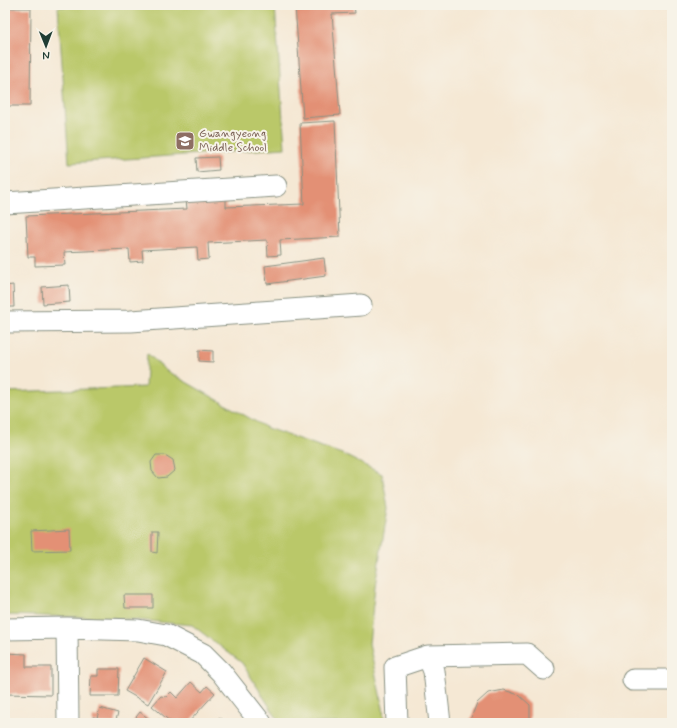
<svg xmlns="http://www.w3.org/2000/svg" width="677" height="728" font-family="Mynerve,sans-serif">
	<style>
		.green { fill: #bac869; stroke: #6c824e }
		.building { fill: #e39075 }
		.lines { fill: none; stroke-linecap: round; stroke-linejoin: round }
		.minor-casing { stroke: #8a9284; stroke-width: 23 }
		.minor { stroke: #fff; stroke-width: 21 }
		.labels { text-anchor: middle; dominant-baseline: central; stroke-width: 4; stroke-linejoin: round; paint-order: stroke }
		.education-label { font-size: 12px; fill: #785e54; stroke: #f7f3e8; text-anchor: start }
	</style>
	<rect width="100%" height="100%" fill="#f7f3e8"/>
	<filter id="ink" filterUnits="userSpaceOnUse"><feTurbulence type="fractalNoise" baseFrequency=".025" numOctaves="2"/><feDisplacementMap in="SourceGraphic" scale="8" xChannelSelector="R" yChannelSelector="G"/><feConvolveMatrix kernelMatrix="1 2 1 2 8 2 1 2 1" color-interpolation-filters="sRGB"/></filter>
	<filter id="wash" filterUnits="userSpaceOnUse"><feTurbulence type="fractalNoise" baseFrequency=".012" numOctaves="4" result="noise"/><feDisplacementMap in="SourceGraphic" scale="16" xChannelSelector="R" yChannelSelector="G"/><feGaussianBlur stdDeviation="0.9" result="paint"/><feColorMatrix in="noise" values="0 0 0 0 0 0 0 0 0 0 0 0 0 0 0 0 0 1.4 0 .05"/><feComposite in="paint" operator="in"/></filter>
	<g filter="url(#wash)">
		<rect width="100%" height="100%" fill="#f5e8d4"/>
		<!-- green -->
		<path class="green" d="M 93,5 L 275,5 L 285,148 L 69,163 L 58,7 Z
			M 147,353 L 165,370 L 267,428 L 342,454 L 382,474 L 388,508 L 375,586 L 369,644 L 383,708 L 384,723 L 280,723 L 242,663 L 192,625 L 115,618 L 5,615 L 5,392 L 145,387 Z"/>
		<g id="blocks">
			<!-- building -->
			<path class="building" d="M 295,5 L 354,5 L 355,13 L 332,14 L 340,115 L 303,118 Z
				M 5,8 L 31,8 L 30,106 L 5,106 Z
				M 335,121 L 340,237 L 280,240 L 281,255 L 268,256 L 267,240 L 208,243 L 209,259 L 198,260 L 197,247 L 142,250 L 143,261 L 130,262 L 129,249 L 64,252 L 65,265 L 35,266 L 35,257 L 28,257 L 26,216 L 187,209 L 186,199 L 226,197 L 226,207 L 304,204 L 300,123 Z
				M 218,157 L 219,170 L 197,172 L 196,158 Z
				M 324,258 L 326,276 L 267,284 L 265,266 Z
				M 13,285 L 14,307 L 5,307 L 5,286 Z
				M 69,285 L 70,302 L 43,304 L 42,287 Z
				M 199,350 L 213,351 L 213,362 L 199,361 Z
				M 156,455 L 165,455 L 173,460 L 175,470 L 167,477 L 158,478 L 152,471 L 151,462 Z
				M 69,529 L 70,550 L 32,551 L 31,531 Z
				M 152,532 L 158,532 L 157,553 L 152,552 Z
				M 124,595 L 153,595 L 153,608 L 125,608 Z
				M 5,653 L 26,654 L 26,667 L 51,667 L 51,695 L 5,694 Z
				M 144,658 L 167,672 L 148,704 L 125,691 Z
				M 98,669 L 119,669 L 118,696 L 90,696 L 91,676 L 98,676 Z
				M 191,682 L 202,692 L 207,686 L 215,693 L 188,723 L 183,723 L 179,720 L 176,723 L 172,723 L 152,706 L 161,696 L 166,697 L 171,692 L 177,698 Z
				M 504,690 L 519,695 L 530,705 L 530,723 L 469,723 L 477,703 L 488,693 Z
				M 100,708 L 118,713 L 115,723 L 92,723 L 93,717 L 97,718 Z
				M 140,712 L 153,722 L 159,719 L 164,723 L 135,723 L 133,721 Z
				M 220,717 L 225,723 L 213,723 Z"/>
		</g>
	</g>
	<g filter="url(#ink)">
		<use href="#blocks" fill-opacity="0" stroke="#8a9284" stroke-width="1"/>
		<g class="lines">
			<defs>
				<path id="minor" d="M 5,203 L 276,186
					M 5,322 L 131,321 L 361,305
					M 67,628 L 68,723
					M 5,629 L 67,628 L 138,630 L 166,635 L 203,654 L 221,672 L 261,723
					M 428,656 L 434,671 L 440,723
					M 633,680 L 672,680
					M 397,723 L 395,667 L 428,656 L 527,654 L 544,669"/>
			</defs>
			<!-- minor casing -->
			<use href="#minor" class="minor-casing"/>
			<!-- minor -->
			<use href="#minor" class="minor"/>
		</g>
	</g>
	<!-- icons -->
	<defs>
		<symbol id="school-square" viewBox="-11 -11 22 22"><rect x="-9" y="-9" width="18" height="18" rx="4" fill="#8d6e63" stroke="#f7f3e8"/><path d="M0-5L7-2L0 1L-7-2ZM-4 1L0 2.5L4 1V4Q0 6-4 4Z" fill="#fff"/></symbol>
	</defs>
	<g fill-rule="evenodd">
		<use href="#school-square" x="174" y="130" width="22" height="22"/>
	</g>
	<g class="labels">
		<!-- education labels -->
		<g class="education-label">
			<text x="199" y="134">Gwangyeong<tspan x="199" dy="14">Middle School</tspan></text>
		</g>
	</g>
	<!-- margin -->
	<rect width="677" height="728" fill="none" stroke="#f7f3e8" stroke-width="20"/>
	<!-- north arrow -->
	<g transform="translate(46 46) rotate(179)" stroke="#f7f3e8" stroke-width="3" paint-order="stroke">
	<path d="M0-3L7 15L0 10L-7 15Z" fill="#1f3d34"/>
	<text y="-6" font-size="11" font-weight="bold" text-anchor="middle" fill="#1f3d34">N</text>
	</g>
</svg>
